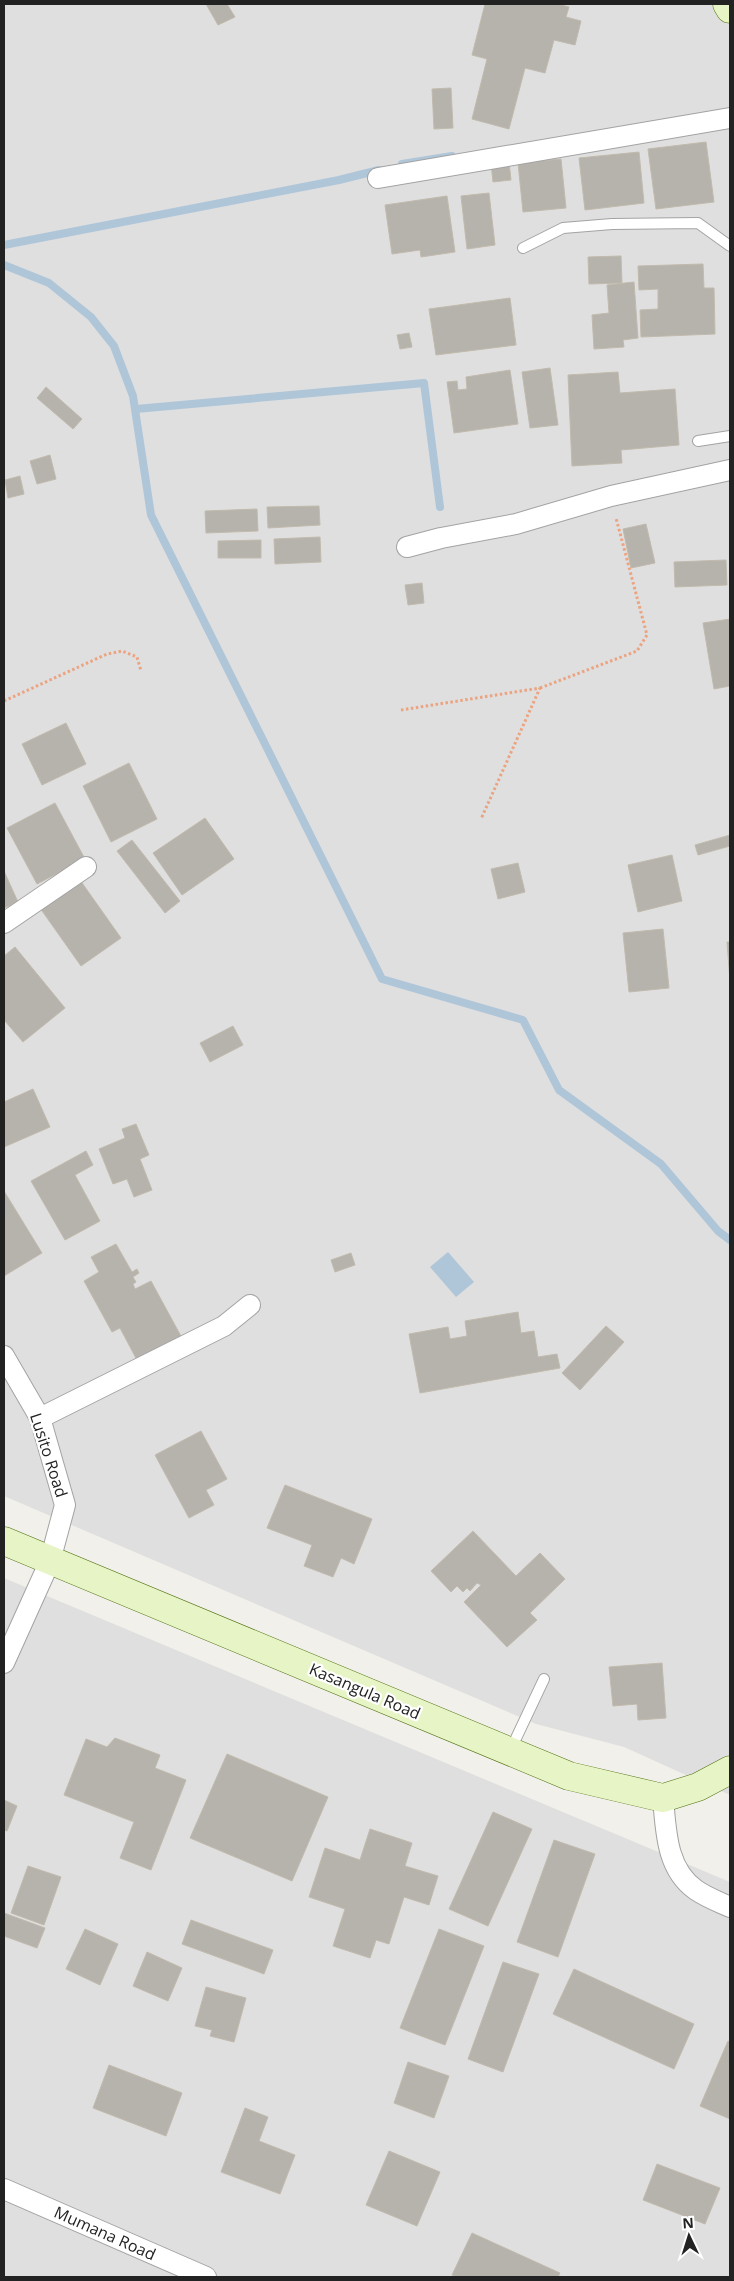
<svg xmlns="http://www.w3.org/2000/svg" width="734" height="2281" font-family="'Open Sans',sans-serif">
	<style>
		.residential { fill: #e0dfdf }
		.water { fill: #afc6d9 }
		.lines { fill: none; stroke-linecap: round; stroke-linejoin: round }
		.stream { stroke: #afc6d9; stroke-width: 8 }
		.building { fill: #b6b3ac; stroke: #c1baad }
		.lane-casing { stroke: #a3a3a3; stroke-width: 12 }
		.street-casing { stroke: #a3a3a3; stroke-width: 22 }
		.secondary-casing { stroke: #517012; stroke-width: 29 }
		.path { stroke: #eba380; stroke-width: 3; stroke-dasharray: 2.5 2.5; stroke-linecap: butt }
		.lane { stroke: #fff; stroke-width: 10 }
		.street { stroke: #fff; stroke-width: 20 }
		.secondary { stroke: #e7f4c5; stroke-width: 28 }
		.labels { text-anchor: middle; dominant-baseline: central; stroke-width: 4.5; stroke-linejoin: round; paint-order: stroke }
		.street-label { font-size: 16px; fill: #222; stroke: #fff }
	</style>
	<rect width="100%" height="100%" fill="#f1f0ea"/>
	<!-- residential -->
	<path class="residential" d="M 4,4 L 730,4 L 730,1795 L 624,1747 L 536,1724 L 4,1496 Z
		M 4,1578 L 730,1882 L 730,2277 L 4,2277 Z"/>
	<!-- water -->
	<path class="water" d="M 448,1252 L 474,1282 L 456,1297 L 430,1267 Z"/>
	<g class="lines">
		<!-- stream -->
		<path class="stream" d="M 402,164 L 452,156
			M 4,245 L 339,180 L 379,170
			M 4,265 L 49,283 L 91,317 L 114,346 L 133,396 L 151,515 L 382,979 L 523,1020 L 559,1090 L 661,1164 L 718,1231 L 730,1240
			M 136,409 L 424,383 L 440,507"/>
	</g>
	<!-- building -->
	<path class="building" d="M 206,4 L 227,4 L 235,17 L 218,25 Z
		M 485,4 L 558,4 L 569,7 L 566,17 L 581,21 L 575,45 L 554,40 L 545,73 L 525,68 L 509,129 L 472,119 L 487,59 L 472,55 Z
		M 451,88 L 453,128 L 434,129 L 432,89 Z
		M 706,142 L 714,202 L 656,209 L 648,149 Z
		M 639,152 L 644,203 L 585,210 L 579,158 Z
		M 561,159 L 566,208 L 523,212 L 518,163 Z
		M 509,162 L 511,180 L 493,182 L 491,164 Z
		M 489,193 L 495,245 L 467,249 L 461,196 Z
		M 447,196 L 455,252 L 421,257 L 420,250 L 392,254 L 385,205 Z
		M 621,256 L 622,283 L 589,284 L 588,257 Z
		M 703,264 L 704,288 L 714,288 L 715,334 L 641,337 L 640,310 L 658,309 L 658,289 L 639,290 L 638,266 Z
		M 634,282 L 638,338 L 623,340 L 624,347 L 594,349 L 592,315 L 609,313 L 607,285 Z
		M 510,298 L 516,345 L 436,355 L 429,309 Z
		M 409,333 L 412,347 L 400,349 L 397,335 Z
		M 550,368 L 558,425 L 530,428 L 522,372 Z
		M 510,370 L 518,424 L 454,433 L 447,382 L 457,381 L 458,390 L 467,389 L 466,377 Z
		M 618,372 L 620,393 L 675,389 L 679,445 L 621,450 L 622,463 L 572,466 L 568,375 Z
		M 46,387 L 82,419 L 73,429 L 37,398 Z
		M 50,455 L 56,479 L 37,484 L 30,461 Z
		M 20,476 L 24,494 L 8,498 L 5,480 Z
		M 319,506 L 320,525 L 268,528 L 267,507 Z
		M 257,509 L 258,531 L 206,533 L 205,511 Z
		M 646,524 L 655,563 L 631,568 L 623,529 Z
		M 320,537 L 321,562 L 275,564 L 274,539 Z
		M 261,540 L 261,558 L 218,558 L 218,541 Z
		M 726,560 L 727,585 L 675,587 L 674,562 Z
		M 422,583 L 424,603 L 408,605 L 405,585 Z
		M 730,619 L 730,686 L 714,689 L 703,623 Z
		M 66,723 L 86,764 L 42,785 L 22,744 Z
		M 129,763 L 157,819 L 111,842 L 83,786 Z
		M 55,803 L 85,859 L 37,884 L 7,828 Z
		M 205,818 L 234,859 L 182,895 L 153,853 Z
		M 730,835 L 730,846 L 698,855 L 695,845 Z
		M 132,840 L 180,901 L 165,913 L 117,851 Z
		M 672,855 L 682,901 L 638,912 L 628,865 Z
		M 518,863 L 525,892 L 498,899 L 491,869 Z
		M 4,871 L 18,902 L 4,908 Z
		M 80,880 L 121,938 L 81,966 L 40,908 Z
		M 663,929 L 669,988 L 629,992 L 623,933 Z
		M 727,942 L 730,942 L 730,981 Z
		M 15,947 L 65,1008 L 23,1042 L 4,1020 L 4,956 Z
		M 233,1026 L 243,1045 L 210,1062 L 200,1043 Z
		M 33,1089 L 50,1127 L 4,1147 L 4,1102 Z
		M 136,1124 L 149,1155 L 140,1159 L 152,1190 L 134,1197 L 127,1179 L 113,1184 L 99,1149 L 125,1138 L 122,1129 Z
		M 86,1151 L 93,1165 L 75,1175 L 100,1221 L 65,1240 L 31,1181 Z
		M 4,1191 L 42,1253 L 4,1276 Z
		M 116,1244 L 132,1272 L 137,1269 L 139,1273 L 133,1277 L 136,1282 L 133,1284 L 135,1289 L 151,1281 L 182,1338 L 138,1362 L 120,1328 L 112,1332 L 84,1281 L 99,1272 L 91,1257 Z
		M 351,1253 L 355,1265 L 335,1272 L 331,1260 Z
		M 518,1312 L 521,1333 L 534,1331 L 538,1357 L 557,1354 L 560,1368 L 420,1393 L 409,1334 L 448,1327 L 450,1339 L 467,1336 L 465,1321 Z
		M 606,1326 L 624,1342 L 580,1390 L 562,1373 Z
		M 201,1431 L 227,1479 L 206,1490 L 214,1505 L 189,1518 L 155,1455 Z
		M 285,1485 L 372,1519 L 354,1564 L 341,1558 L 333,1577 L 304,1566 L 312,1545 L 267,1528 Z
		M 473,1531 L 516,1576 L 540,1553 L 565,1579 L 530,1613 L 537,1620 L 507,1647 L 464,1602 L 481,1585 L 477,1583 L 470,1591 L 467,1588 L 463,1592 L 457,1586 L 451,1592 L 431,1571 Z
		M 662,1663 L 666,1718 L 638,1720 L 637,1704 L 613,1706 L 609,1667 Z
		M 115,1738 L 160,1755 L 155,1768 L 186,1780 L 151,1870 L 120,1858 L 134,1822 L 64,1795 L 86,1739 L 107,1747 Z
		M 227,1754 L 328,1797 L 292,1881 L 190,1838 Z
		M 4,1800 L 17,1806 L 7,1831 L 4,1830 Z
		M 493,1812 L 532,1829 L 488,1926 L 449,1909 Z
		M 370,1829 L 412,1843 L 405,1866 L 438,1876 L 429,1905 L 404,1897 L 389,1944 L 376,1940 L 370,1958 L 333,1946 L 345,1909 L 309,1897 L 325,1848 L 360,1860 Z
		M 554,1840 L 595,1854 L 558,1957 L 517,1942 Z
		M 28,1866 L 61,1877 L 44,1925 L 11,1913 Z
		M 4,1913 L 45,1928 L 37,1948 L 4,1936 Z
		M 191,1920 L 273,1950 L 264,1974 L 182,1944 Z
		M 85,1929 L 118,1944 L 100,1985 L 66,1969 Z
		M 439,1929 L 484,1946 L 445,2045 L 400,2028 Z
		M 147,1952 L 182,1968 L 168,2001 L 133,1986 Z
		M 503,1962 L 539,1974 L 503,2072 L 468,2059 Z
		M 574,1969 L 694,2024 L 674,2069 L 553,2014 Z
		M 206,1987 L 246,1998 L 234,2042 L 210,2036 L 212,2030 L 195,2026 Z
		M 728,2041 L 730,2042 L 730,2119 L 700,2106 Z
		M 408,2062 L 449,2076 L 434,2118 L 394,2103 Z
		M 109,2065 L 182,2093 L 166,2136 L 93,2108 Z
		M 245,2108 L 268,2117 L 259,2141 L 295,2155 L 280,2194 L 221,2172 Z
		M 389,2151 L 440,2172 L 417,2226 L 366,2205 Z
		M 657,2164 L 720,2188 L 705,2224 L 643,2200 Z
		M 472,2233 L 560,2273 L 558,2277 L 457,2277 L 452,2275 Z"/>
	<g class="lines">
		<defs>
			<path id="lane" d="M 523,248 L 563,228 L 612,224 L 698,223 L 730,246
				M 698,441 L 730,436
				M 510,1751 L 544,1679"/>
			<path id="street" d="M 378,178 L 730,118
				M 407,547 L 441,538 L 516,524 L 611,496 L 730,470
				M 4,923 L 86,867
				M 4,1356 L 40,1418 L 65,1505 L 50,1561 L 4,1663
				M 40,1418 L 224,1326 L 250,1305
				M 663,1798 C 666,1830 666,1869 696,1890 C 706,1897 719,1902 730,1907
				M 4,2189 L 206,2277"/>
			<path id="secondary" d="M 727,4 L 730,9
				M 4,1541 L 569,1776 L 663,1798 L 698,1787 L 730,1770"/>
		</defs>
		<!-- lane casing -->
		<use href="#lane" class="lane-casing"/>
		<!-- street casing -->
		<use href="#street" class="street-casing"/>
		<!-- secondary casing -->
		<use href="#secondary" class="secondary-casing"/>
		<!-- path -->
		<path class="path" d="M 540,688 L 637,651 L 647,635 L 616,518
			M 4,701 L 107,654 L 122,651 L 137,657 L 141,671
			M 401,710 L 540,688 L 481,819"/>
		<!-- lane -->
		<use href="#lane" class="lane"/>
		<!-- street -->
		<use href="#street" class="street"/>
		<!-- secondary -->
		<use href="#secondary" class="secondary"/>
	</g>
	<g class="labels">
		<!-- street labels -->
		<g class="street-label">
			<text transform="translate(49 1455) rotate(72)">Lusito Road</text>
			<text transform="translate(365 1691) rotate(23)">Kasangula Road</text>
			<text transform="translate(105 2233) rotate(24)">Mumana Road</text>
		</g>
	</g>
	<!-- border -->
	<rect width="734" height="2281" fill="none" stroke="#222222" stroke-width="10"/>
	<!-- north arrow -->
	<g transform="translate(689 2236) rotate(356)" stroke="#ffffff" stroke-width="4" paint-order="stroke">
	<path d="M0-4L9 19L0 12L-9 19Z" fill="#222222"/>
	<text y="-8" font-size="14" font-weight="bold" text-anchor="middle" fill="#222222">N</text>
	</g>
</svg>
